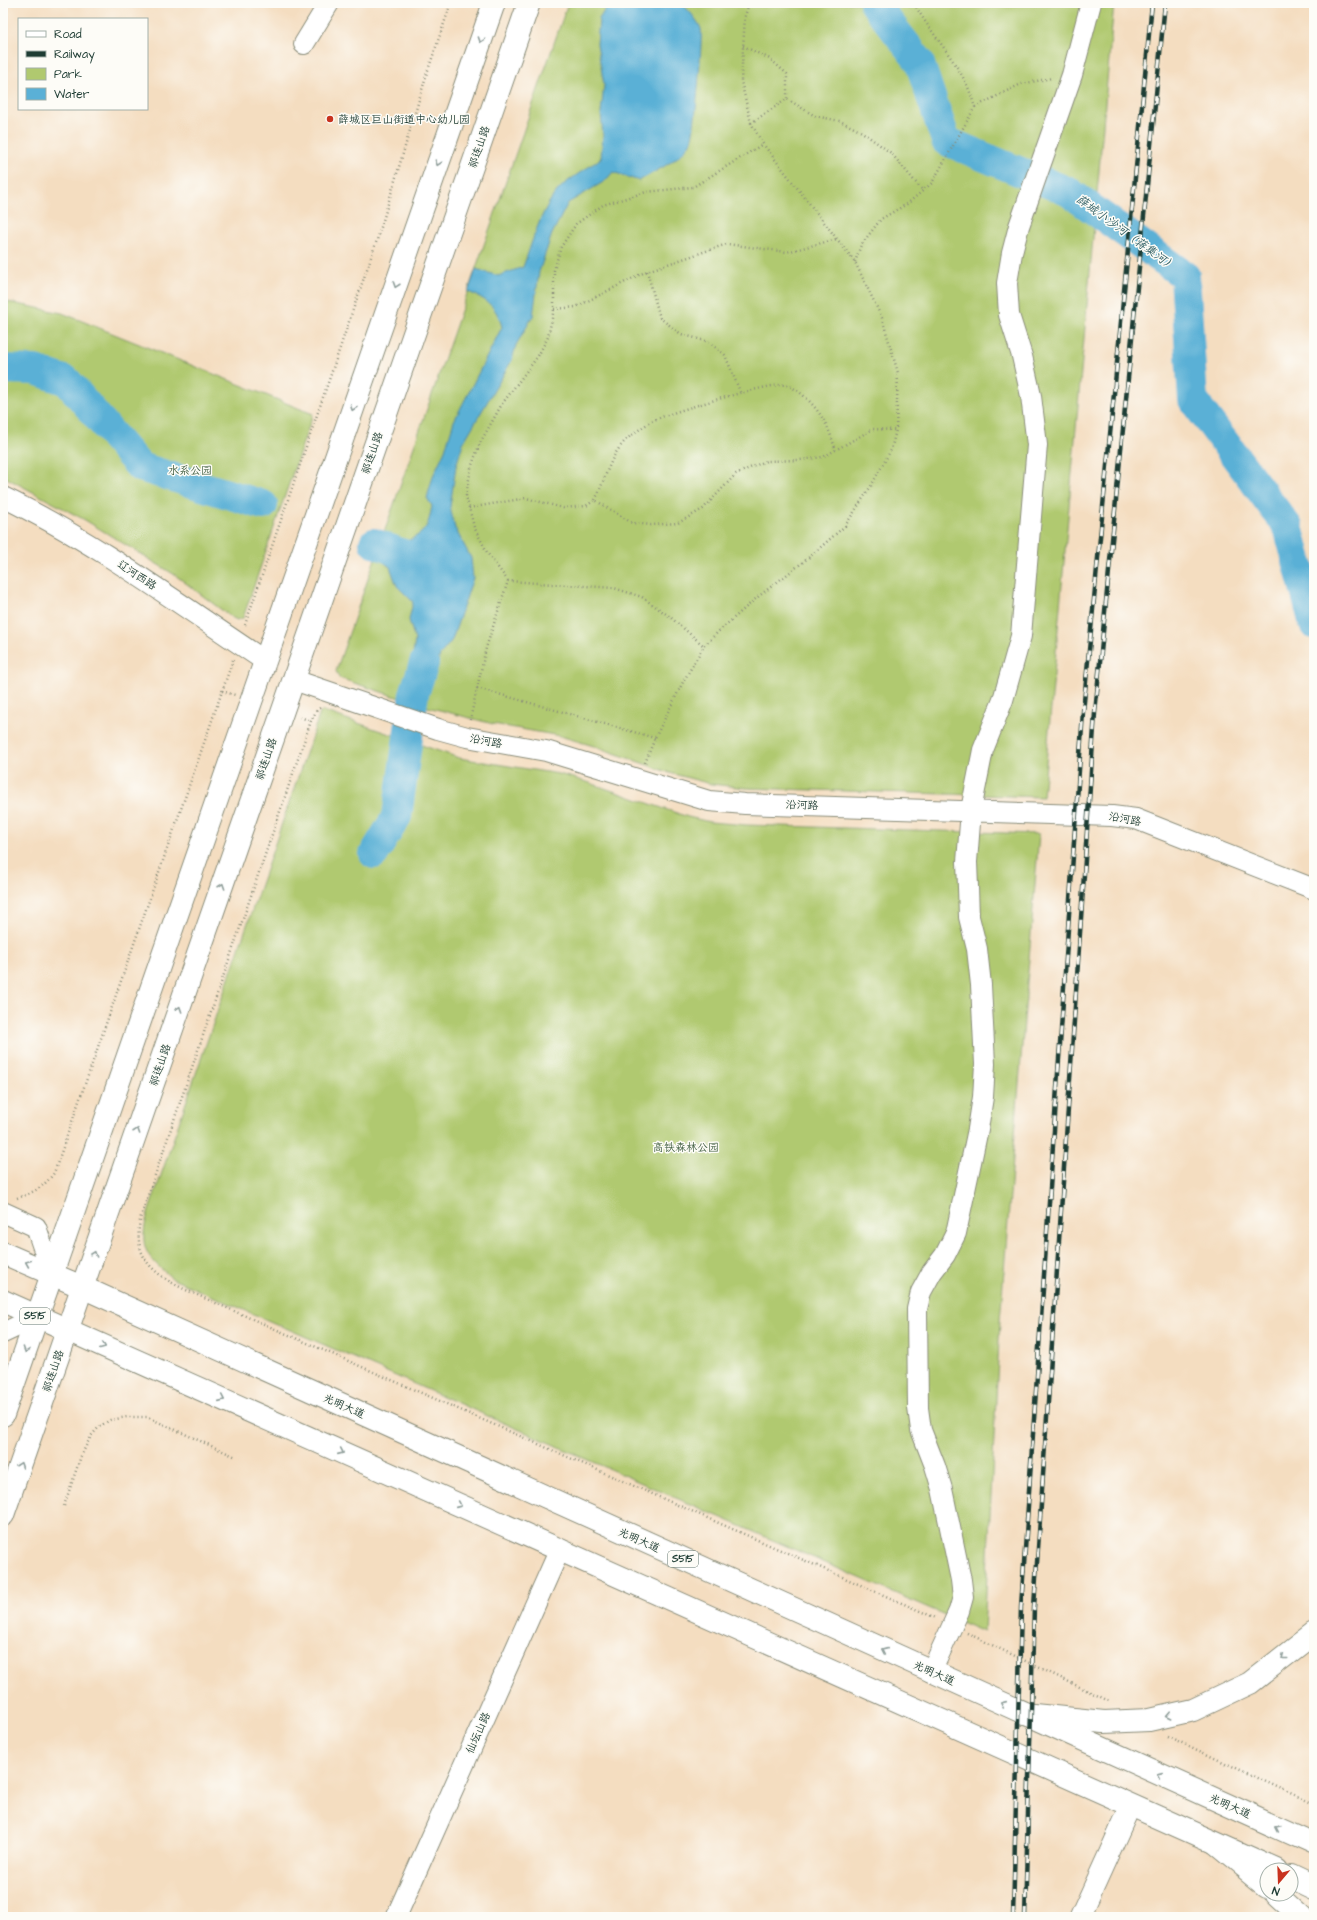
<svg xmlns="http://www.w3.org/2000/svg" width="1317" height="1920" font-family="'Architects Daughter','LXGW WenKai TC',sans-serif">
	<style>
		.green { fill: #b0c96f; stroke: #688352 }
		.water { fill: #5ab0d6; stroke: #3c7685 }
		.lines { fill: none; stroke-linecap: round; stroke-linejoin: round }
		.river { stroke: #5ab0d6; stroke-width: 30 }
		.minor-casing { stroke: #8a8d7a; stroke-width: 22 }
		.secondary-casing { stroke: #8a8d7a; stroke-width: 24 }
		.primary-casing { stroke: #8a8d7a; stroke-width: 24 }
		.motorway-casing { stroke: #8a8d7a; stroke-width: 24 }
		.path { stroke: #8a8d7a; stroke-width: 2.5; stroke-dasharray: 1 3; stroke-linecap: butt }
		.minor { stroke: #fff; stroke-width: 20 }
		.secondary { stroke: #fff; stroke-width: 22 }
		.primary { stroke: #fff; stroke-width: 22 }
		.motorway { stroke: #fff; stroke-width: 22 }
		.rail-casing { stroke: #1f3d34; stroke-width: 4.5 }
		.rail { stroke: #fdfcf7; stroke-width: 3; stroke-dasharray: 9; stroke-linecap: butt }
		.oneway { stroke: #8f9e9a }
		.poi-dot { fill: #c8321e; stroke: #fdfcf7; stroke-width: 1.5 }
		.labels { text-anchor: middle; dominant-baseline: central; stroke-width: 3; stroke-linejoin: round; paint-order: stroke }
		.shield { fill: #fdfcf7; stroke: #62766e; stroke-width: 1 }
		.shield-label { font-size: 10px; font-weight: bold; fill: #1f3d34 }
		.poi-label { font-size: 11px; fill: #1f3d34; stroke: #fdfcf7; text-anchor: start }
		.street-label { font-size: 11px; fill: #1f3d34; stroke: #fdfcf7 }
		.park-label { font-size: 11px; fill: #436043; stroke: #fdfcf7 }
		.water-label { font-size: 12px; font-style: italic; fill: #316065; stroke: #fdfcf7 }
	</style>
	<rect width="100%" height="100%" fill="#fdfcf7"/>
	<filter id="ink" filterUnits="userSpaceOnUse"><feTurbulence type="fractalNoise" baseFrequency=".025" numOctaves="2"/><feDisplacementMap in="SourceGraphic" scale="8" xChannelSelector="R" yChannelSelector="G"/><feConvolveMatrix kernelMatrix="1 2 1 2 8 2 1 2 1" color-interpolation-filters="sRGB"/></filter>
	<filter id="wash" filterUnits="userSpaceOnUse"><feTurbulence type="fractalNoise" baseFrequency=".012" numOctaves="4" result="noise"/><feDisplacementMap in="SourceGraphic" scale="16" xChannelSelector="R" yChannelSelector="G"/><feGaussianBlur stdDeviation="0.9" result="paint"/><feColorMatrix in="noise" values="0 0 0 0 0 0 0 0 0 0 0 0 0 0 0 0 0 1.4 0 .05"/><feComposite in="paint" operator="in"/></filter>
	<g filter="url(#wash)">
		<rect width="100%" height="100%" fill="#f4ddc0"/>
		<!-- green -->
		<path class="green" d="M 568,3 L 1114,3 L 1043,797 L 746,788 L 711,784 L 670,773 L 597,747 L 560,736 L 493,724 L 424,706 L 339,678 L 336,671 Z
			M 3,301 L 62,313 L 313,414 L 243,618 L 237,620 L 231,617 L 175,575 L 85,520 L 3,476 Z
			M 323,711 L 459,758 L 559,774 L 590,783 L 688,817 L 710,822 L 747,825 L 1039,834 L 1000,1321 L 984,1632 L 173,1279 C 146,1256 138,1249 148,1213 L 320,713 Z"/>
		<!-- water -->
		<path class="water" d="M 609,3 L 680,3 C 686,6 699,22 701,29 C 703,34 695,135 691,141 C 682,160 656,170 639,181 L 613,172 L 605,181 L 568,203 L 552,234 L 539,272 L 533,316 L 516,345 L 512,360 L 463,443 L 456,466 L 450,507 L 455,528 L 471,558 L 473,578 L 452,640 L 440,655 L 424,706 L 399,698 L 411,669 L 415,640 L 409,620 L 413,602 L 397,586 L 390,567 L 376,556 L 384,533 L 407,541 C 427,532 428,526 432,506 L 427,498 L 433,476 L 445,450 L 454,421 L 502,327 C 497,307 487,299 468,292 L 476,269 L 498,276 L 523,267 C 532,243 539,216 554,195 C 565,180 586,170 601,158 L 603,136 L 601,113 L 604,85 L 597,44 L 599,19 Z"/>
		<g class="lines">
			<!-- river -->
			<path class="river" d="M 874,3 L 919,61 L 946,141 L 1069,192 L 1185,276 L 1193,400 L 1288,527 L 1314,624
				M 3,369 L 35,370 L 67,381 L 140,467 L 263,505
				M 374,543 L 417,559
				M 374,854 L 397,816 L 414,694 L 424,663"/>
		</g>
	</g>
	<g filter="url(#ink)">
		<g class="lines">
			<defs>
				<path id="minor" d="M 304,44 L 329,3
					M 3,497 C 96,542 179,604 265,661
					M 294,680 L 438,729 L 467,737 L 546,751 L 709,801 L 745,804 L 1112,816 L 1136,819 L 1314,889
					M 3,1212 L 36,1227 L 52,1274
					M 3,1333 L 37,1317
					M 931,1672 L 959,1611 L 963,1597 L 961,1580 L 942,1489 L 935,1466 L 921,1430 L 918,1408 L 917,1309 L 921,1292 L 932,1272 L 945,1255 L 956,1233 L 978,1129 L 983,1097 L 985,1064 L 981,985 L 977,949 L 969,917 L 968,887 L 967,862 L 971,810 L 983,750 L 1003,700 L 1021,636 L 1037,445 L 1031,396 L 1022,356 L 1009,315 L 1007,283 L 1012,253 L 1019,226 L 1072,75 L 1091,3
					M 396,1917 L 560,1549
					M 1080,1917 L 1131,1805"/>
				<path id="secondary" d="M 3,1415 L 494,3
					M 3,1515 L 529,3"/>
				<path id="primary" d="M 3,1253 L 82,1287 L 1314,1844
					M 3,1301 L 1276,1870
					M 1291,1876 L 1314,1887"/>
				<path id="motorway" d="M 1024,1714 L 1104,1722 L 1149,1720 L 1193,1710 L 1250,1683 L 1314,1633
					M 1216,1844 L 1267,1886
					M 1276,1894 L 1301,1917"/>
			</defs>
			<!-- minor casing -->
			<use href="#minor" class="minor-casing"/>
			<!-- secondary casing -->
			<use href="#secondary" class="secondary-casing"/>
			<!-- primary casing -->
			<use href="#primary" class="primary-casing"/>
			<!-- motorway casing -->
			<use href="#motorway" class="motorway-casing"/>
			<!-- path -->
			<path class="path" d="M 743,46 L 770,59 L 787,74 L 787,99
				M 975,107 L 1021,84 L 1052,78
				M 751,123 L 787,99 L 815,116 L 840,121 L 862,132 L 891,153 L 923,191
				M 855,262 L 861,245 L 881,219 L 907,204 L 932,183 L 975,107 C 972,99 970,91 966,83 C 952,55 929,31 914,3
				M 647,271 L 660,318 L 681,334 L 709,342 L 725,355 L 741,394
				M 554,309 L 576,307 L 647,271 L 727,244 L 787,252 L 837,239
				M 595,500 C 606,479 609,456 627,439 C 634,433 644,426 652,421 C 667,413 771,382 786,385 C 799,388 817,408 823,419 C 829,428 832,440 836,450
				M 469,508 L 526,498 L 563,508 L 586,506 L 595,500 L 632,523 L 651,525 L 678,523 L 703,509 L 736,474 L 766,461 L 800,460 L 823,457 L 873,429 L 896,430
				M 508,581 L 488,554 L 474,527 L 466,496 L 471,468 L 480,443 L 502,404 L 538,356 L 548,337 L 554,309 L 554,270 L 561,247 L 576,224 L 603,205 L 646,192 L 693,187 L 763,144
				M 245,625 L 379,234 L 427,73 L 451,3
				M 477,688 L 655,738
				M 222,691 L 235,695
				M 320,708 L 317,710 L 311,721 L 141,1216 C 131,1257 153,1274 186,1290 L 936,1618
				M 300,717 L 311,721
				M 470,720 L 486,648 L 508,581 L 614,588 L 642,597 L 669,616 L 704,646
				M 645,763 L 655,738 L 683,682 L 704,646 L 719,631 L 759,596 L 807,559 L 845,526 L 871,486 L 891,450 L 896,430 L 898,373 L 882,318 L 855,262 L 763,144 L 751,123 L 741,81 L 745,16 L 749,3
				M 17,1198 C 33,1193 44,1187 54,1173 L 233,660
				M 64,1506 L 81,1456 L 91,1436 L 99,1427 L 110,1420 L 127,1417 L 147,1417 L 236,1457
				M 967,1633 L 1111,1702
				M 1167,1736 L 1314,1804"/>
			<!-- minor -->
			<use href="#minor" class="minor"/>
			<!-- secondary -->
			<use href="#secondary" class="secondary"/>
			<!-- primary -->
			<use href="#primary" class="primary"/>
			<!-- motorway -->
			<use href="#motorway" class="motorway"/>
			<defs>
				<path id="rail" d="M 1013,1917 L 1021,1607 L 1083,712 L 1152,3
					M 1025,1917 L 1034,1607 L 1095,713 L 1165,3"/>
			</defs>
			<!-- rail casing -->
			<use href="#rail" class="rail-casing"/>
			<!-- rail -->
			<use href="#rail" class="rail"/>
		</g>
		<!-- one-way arrows -->
		<defs><path id="oneway-chevron" d="M-2-3.5L2.5 0L-2 3.5" fill="none" stroke-width="1.6" stroke-linecap="round" stroke-linejoin="round"/></defs>
		<g class="oneway">
			<use href="#oneway-chevron" transform="translate(481 40) rotate(109)"/>
			<use href="#oneway-chevron" transform="translate(438 163) rotate(109)"/>
			<use href="#oneway-chevron" transform="translate(396 285) rotate(109)"/>
			<use href="#oneway-chevron" transform="translate(353 408) rotate(109)"/>
			<use href="#oneway-chevron" transform="translate(222 886) rotate(-71)"/>
			<use href="#oneway-chevron" transform="translate(179 1009) rotate(-71)"/>
			<use href="#oneway-chevron" transform="translate(137 1131) rotate(-71)"/>
			<use href="#oneway-chevron" transform="translate(94 1254) rotate(-71)"/>
			<use href="#oneway-chevron" transform="translate(28 1263) rotate(-157)"/>
			<use href="#oneway-chevron" transform="translate(103 1346) rotate(23)"/>
			<use href="#oneway-chevron" transform="translate(26 1350) rotate(109)"/>
			<use href="#oneway-chevron" transform="translate(222 1399) rotate(24)"/>
			<use href="#oneway-chevron" transform="translate(341 1452) rotate(24)"/>
			<use href="#oneway-chevron" transform="translate(20 1465) rotate(-71)"/>
			<use href="#oneway-chevron" transform="translate(459 1505) rotate(24)"/>
			<use href="#oneway-chevron" transform="translate(884 1651) rotate(-156)"/>
			<use href="#oneway-chevron" transform="translate(1283 1657) rotate(142)"/>
			<use href="#oneway-chevron" transform="translate(1003 1704) rotate(-156)"/>
			<use href="#oneway-chevron" transform="translate(1169 1716) rotate(167)"/>
			<use href="#oneway-chevron" transform="translate(1160 1775) rotate(-156)"/>
			<use href="#oneway-chevron" transform="translate(1278 1828) rotate(-156)"/>
		</g>
	</g>
	<!-- markers -->
	<circle class="poi-dot" cx="330" cy="119" r="4"/>
	<g class="labels">
		<!-- shield labels -->
		<g class="shield">
			<rect x="20" y="1308" width="30" height="16" rx="3"/>
			<rect x="668" y="1551" width="30" height="16" rx="3"/>
		</g>
		<g class="shield-label">
			<text x="35" y="1316">S515</text>
			<text x="683" y="1559">S515</text>
		</g>
		<!-- poi labels -->
		<g class="poi-label">
			<text x="338" y="119">薛城区巨山街道中心幼儿园</text>
		</g>
		<!-- street labels -->
		<g class="street-label">
			<text transform="translate(479 147) rotate(-71)">祁连山路</text>
			<text transform="translate(372 453) rotate(-71)">祁连山路</text>
			<text transform="translate(137 575) rotate(33)">辽河西路</text>
			<text transform="translate(486 741) rotate(10)">沿河路</text>
			<text transform="translate(266 759) rotate(-71)">祁连山路</text>
			<text transform="translate(802 805) rotate(2)">沿河路</text>
			<text transform="translate(1125 819) rotate(10)">沿河路</text>
			<text transform="translate(160 1065) rotate(-71)">祁连山路</text>
			<text transform="translate(53 1371) rotate(-71)">祁连山路</text>
			<text transform="translate(344 1406) rotate(24)">光明大道</text>
			<text transform="translate(639 1540) rotate(24)">光明大道</text>
			<text transform="translate(934 1673) rotate(24)">光明大道</text>
			<text transform="translate(478 1733) rotate(-66)">仙坛山路</text>
			<text transform="translate(1230 1806) rotate(24)">光明大道</text>
		</g>
		<!-- park labels -->
		<g class="park-label">
			<text x="190" y="470">水系公园</text>
			<text x="686" y="1147">高铁森林公园</text>
		</g>
		<!-- water labels -->
		<g class="water-label">
			<text transform="translate(1126 233) rotate(36)">薛城小沙河（蒋集河）</text>
		</g>
	</g>
	<!-- margin -->
	<rect width="1317" height="1920" fill="none" stroke="#fdfcf7" stroke-width="16"/>
	<!-- legend -->
	<rect x="18" y="18" width="130" height="92" fill="#fdfcf7" stroke="#a4b0a9"/>
	<rect x="26" y="31" width="20" height="6" fill="#ffffff" stroke="#a4b0a9"/>
	<text x="54" y="38" font-size="12" fill="#1f3d34">Road</text>
	<rect x="26" y="51" width="20" height="6" fill="#1f3d34" stroke="#a4b0a9"/>
	<text x="54" y="58" font-size="12" fill="#1f3d34">Railway</text>
	<rect x="26" y="68" width="20" height="12" fill="#b0c96f" stroke="#a4b0a9"/>
	<text x="54" y="78" font-size="12" fill="#1f3d34">Park</text>
	<rect x="26" y="88" width="20" height="12" fill="#5ab0d6" stroke="#a4b0a9"/>
	<text x="54" y="98" font-size="12" fill="#1f3d34">Water</text>
	<!-- north arrow -->
	<g transform="translate(1279 1882) rotate(199)"><circle r="19" fill="#fdfcf7" stroke="#a4b0a9"/>
	<path d="M0-3L7 15L0 10L-7 15Z" fill="#c8321e"/>
	<text y="-6" font-size="11" font-weight="bold" text-anchor="middle" fill="#1f3d34">N</text>
	</g>
</svg>
